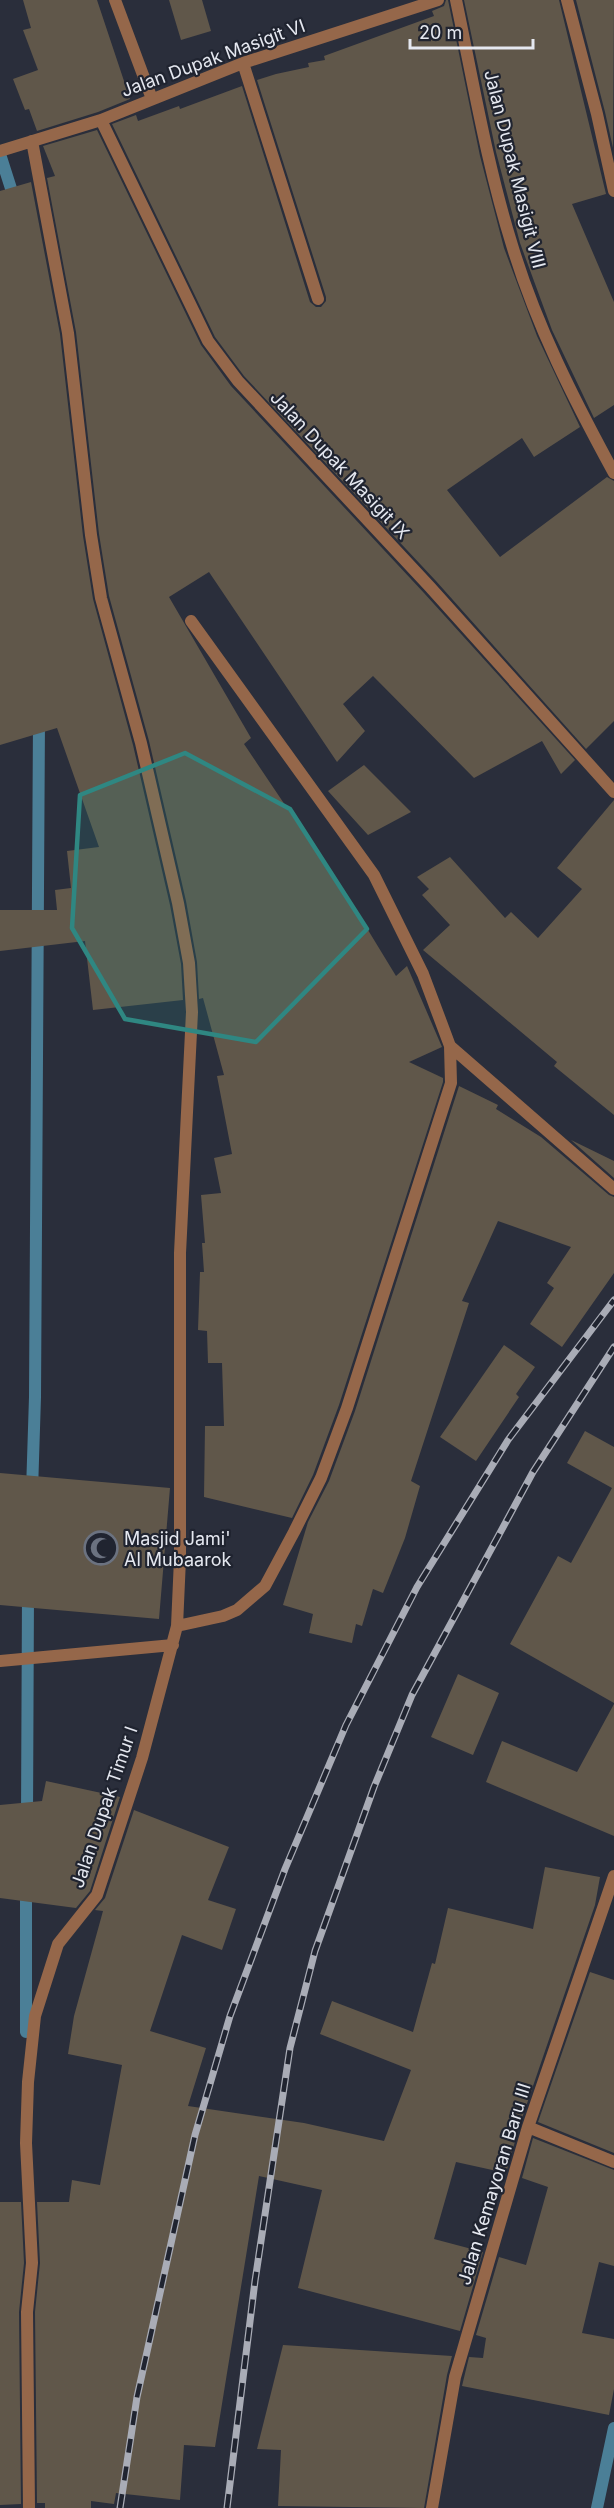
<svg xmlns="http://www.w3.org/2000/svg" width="614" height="2508" font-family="Inter,sans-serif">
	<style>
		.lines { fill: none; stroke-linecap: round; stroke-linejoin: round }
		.stream { stroke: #4b7f97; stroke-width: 12 }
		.building { fill: #60574a }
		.minor { stroke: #95674a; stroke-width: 12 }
		.rail-casing { stroke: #a9acb6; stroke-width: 7 }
		.rail { stroke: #202430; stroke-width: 4.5; stroke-dasharray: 14; stroke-linecap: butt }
		.marked { fill: #2f8782; fill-opacity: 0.2; stroke: #2f8782; stroke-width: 4.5; stroke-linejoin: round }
		.labels { text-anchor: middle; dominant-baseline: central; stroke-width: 4.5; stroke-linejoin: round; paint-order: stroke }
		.street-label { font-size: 18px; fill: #e5e8f0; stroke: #202430 }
		.poi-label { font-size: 18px; fill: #e5e8f0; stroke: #202430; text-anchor: start }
	</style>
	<rect width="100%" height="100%" fill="#2a2e3b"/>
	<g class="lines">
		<!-- stream -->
		<path class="stream" d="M 0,154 L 15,201
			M 32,1491 L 35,1397 L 39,719
			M 27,1818 L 28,1592
			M 26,2032 L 26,1886
			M 597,2508 L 614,2428"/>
	</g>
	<!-- building -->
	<path class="building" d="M 23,0 L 97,0 L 130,99 L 98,112 L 37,131 L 29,109 L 25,110 L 13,79 L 38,70 L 23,30 L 31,28 Z
		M 169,0 L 202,0 L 211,31 L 181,40 Z
		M 446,0 L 448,0 L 480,156 L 504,248 L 537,336 L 580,427 L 534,457 L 522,438 L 447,490 L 500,557 L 607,477 L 614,481 L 614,721 L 586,749 L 436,581 L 244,376 L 215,337 L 112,124 L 136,115 L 138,121 L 179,106 L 180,109 L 242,86 L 310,302 L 316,307 L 321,307 L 326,301 L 326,297 L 257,80 L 276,74 L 309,67 L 308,63 L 325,60 L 324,56 L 434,16 L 432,11 L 444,6 Z
		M 464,0 L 559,0 L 606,194 L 572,204 L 614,302 L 614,405 L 594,418 L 552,330 L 520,243 L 496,152 Z
		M 576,0 L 614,0 L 613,148 L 605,112 Z
		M 97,130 L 201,345 L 231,386 L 424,593 L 575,760 L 561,774 L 542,741 L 474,778 L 373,676 L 343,704 L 365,731 L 337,762 L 209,572 L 169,597 L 251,738 L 244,744 L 357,912 L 396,976 L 407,966 L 442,1047 L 409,1062 L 443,1078 L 443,1082 L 339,1405 L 313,1475 L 292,1518 L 204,1497 L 205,1426 L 224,1426 L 222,1363 L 208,1363 L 207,1331 L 198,1330 L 200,1272 L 204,1272 L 202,1243 L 205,1243 L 201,1195 L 221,1193 L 214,1158 L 232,1154 L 217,1076 L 224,1075 L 203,998 L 199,999 L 197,962 L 186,901 L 149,741 L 109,596 L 99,534 L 76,332 L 47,178 L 55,176 L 43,146 Z
		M 31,182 L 60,334 L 83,536 L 93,599 L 133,745 L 170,905 L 181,964 L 183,1000 L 93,1010 L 85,941 L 0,951 L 0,910 L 57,910 L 55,890 L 71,888 L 67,851 L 99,847 L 57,728 L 0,745 L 0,191 Z
		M 364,765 L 411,812 L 368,835 L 328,791 Z
		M 614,800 L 614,1115 L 554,1066 L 557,1062 L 423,950 L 450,925 L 422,895 L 429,889 L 417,877 L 450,857 L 505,918 L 511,912 L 538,938 L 582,889 L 557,868 Z
		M 459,1086 L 498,1105 L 496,1109 L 541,1137 L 609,1195 L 614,1197 L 614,1273 L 562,1347 L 530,1324 L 554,1288 L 547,1283 L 571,1247 L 498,1221 L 462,1301 L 469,1303 L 411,1481 L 420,1486 L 405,1538 L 383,1593 L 373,1589 L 362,1626 L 356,1624 L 352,1643 L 309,1633 L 313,1614 L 283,1605 L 308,1522 L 329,1481 L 355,1411 Z
		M 571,1140 L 614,1161 L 614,1178 Z
		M 504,1345 L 535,1367 L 516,1394 L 519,1397 L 476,1461 L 440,1437 Z
		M 585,1431 L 614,1447 L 614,1703 L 510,1644 L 558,1556 L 571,1563 L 612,1488 L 567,1463 Z
		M 0,1473 L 170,1488 L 159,1619 L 0,1605 Z
		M 458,1674 L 499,1693 L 473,1755 L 431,1737 Z
		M 614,1704 L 614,1836 L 486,1782 L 502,1741 L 577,1772 Z
		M 46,1781 L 120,1797 L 90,1891 L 76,1908 L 0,1898 L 0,1805 L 42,1801 Z
		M 134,1810 L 229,1847 L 208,1900 L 236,1909 L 222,1950 L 182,1935 L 150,2031 L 206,2048 L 188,2106 L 304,2123 L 384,2141 L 411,2070 L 320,2034 L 332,2001 L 413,2032 L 432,1963 L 435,1964 L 448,1908 L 533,1929 L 545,1867 L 600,1877 L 595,1905 L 520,2124 L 506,2173 L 456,2162 L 434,2239 L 483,2252 L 460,2331 L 298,2288 L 322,2190 L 259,2176 L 215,2447 L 184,2445 L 180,2500 L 116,2493 L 114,2504 L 91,2501 L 91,2508 L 45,2508 L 45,2503 L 37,2503 L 35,2312 L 40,2263 L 37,2202 L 69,2202 L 72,2180 L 100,2185 L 122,2065 L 68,2054 L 74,2016 L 103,1911 L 95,1910 L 105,1898 Z
		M 590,1972 L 614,1980 L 614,2153 L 538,2122 Z
		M 533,2138 L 614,2170 L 614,2266 L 599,2262 L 582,2333 L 614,2339 L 614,2389 L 609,2415 L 462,2386 L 469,2357 L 483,2358 L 486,2338 L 476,2335 L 499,2257 L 526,2265 L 548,2187 L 522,2178 Z
		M 0,2202 L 21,2202 L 24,2263 L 19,2312 L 21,2504 L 0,2505 Z
		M 283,2345 L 452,2356 L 447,2375 L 424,2508 L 278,2506 L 281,2450 L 257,2449 Z"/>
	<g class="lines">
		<!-- minor -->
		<path class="minor" d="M 115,0 L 152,99
			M 456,0 C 473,81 487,165 512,245 C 536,325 574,400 614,473
			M 567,0 L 597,114 L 614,191
			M 243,63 L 318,299
			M 101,120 L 208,341 L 238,381 L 430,587 L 614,792
			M 0,151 L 101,120 L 243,63 L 438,0
			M 450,1046 L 614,1189
			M 177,1626 L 223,1616 L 237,1610 L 265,1586 L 294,1532 L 321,1478 L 347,1408 L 451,1083 L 450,1046 L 423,974 L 374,875 L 191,621
			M 0,1661 L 173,1645
			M 528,2127 L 614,2162
			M 29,2508 L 27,2312 L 32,2263 L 26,2143 L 28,2082 L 35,2016 L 58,1944 L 97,1895 L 142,1758 L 177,1626 L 180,1559 L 180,1253 L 192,1012 L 189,963 L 178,903 L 141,743 L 101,598 L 91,535 L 68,333 L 32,141
			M 432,2508 L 455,2377 L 528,2127 L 614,1876"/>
		<defs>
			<path id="rail" d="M 120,2508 L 137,2397 L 195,2135 L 230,2016 L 285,1869 L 346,1725 L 417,1587 L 508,1440 L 614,1300
				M 227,2508 L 255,2281 L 290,2048 L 315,1951 L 374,1787 L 412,1695 L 533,1472 L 614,1347"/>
		</defs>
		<!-- rail casing -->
		<use href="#rail" class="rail-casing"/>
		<!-- rail -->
		<use href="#rail" class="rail"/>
	</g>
	<!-- marked area -->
	<path class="marked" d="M 185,753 L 290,809 L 367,929 L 256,1042 L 125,1019 L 72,928 L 80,795 Z"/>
	<!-- icons -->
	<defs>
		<symbol id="mosque-ring" viewBox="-11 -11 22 22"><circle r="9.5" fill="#202430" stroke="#6b7280" stroke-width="1.5"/><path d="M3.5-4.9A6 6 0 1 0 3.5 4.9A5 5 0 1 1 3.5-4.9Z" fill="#6b7280"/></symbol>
	</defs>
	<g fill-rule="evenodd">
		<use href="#mosque-ring" x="82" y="1529" width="38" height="38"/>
	</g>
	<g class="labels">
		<!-- street labels -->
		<g class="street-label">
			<text transform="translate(213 58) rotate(-20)">Jalan Dupak Masigit VI</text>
			<text transform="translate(515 169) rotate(76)">Jalan Dupak Masigit VIII</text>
			<text transform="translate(340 465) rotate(47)">Jalan Dupak Masigit IX</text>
			<text transform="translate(104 1807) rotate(-71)">Jalan Dupak Timur I</text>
			<text transform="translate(494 2184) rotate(-73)">Jalan Kemayoran Baru III</text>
		</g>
		<!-- poi labels -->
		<g class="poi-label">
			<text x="124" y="1538">Masjid Jami'<tspan x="124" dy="21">Al Mubaarok</tspan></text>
		</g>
	</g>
	<!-- scale -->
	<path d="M410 39v9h123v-9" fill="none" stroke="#e5e8f0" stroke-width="3"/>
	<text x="419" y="39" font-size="18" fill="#e5e8f0" stroke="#202430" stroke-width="4.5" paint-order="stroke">20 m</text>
</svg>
